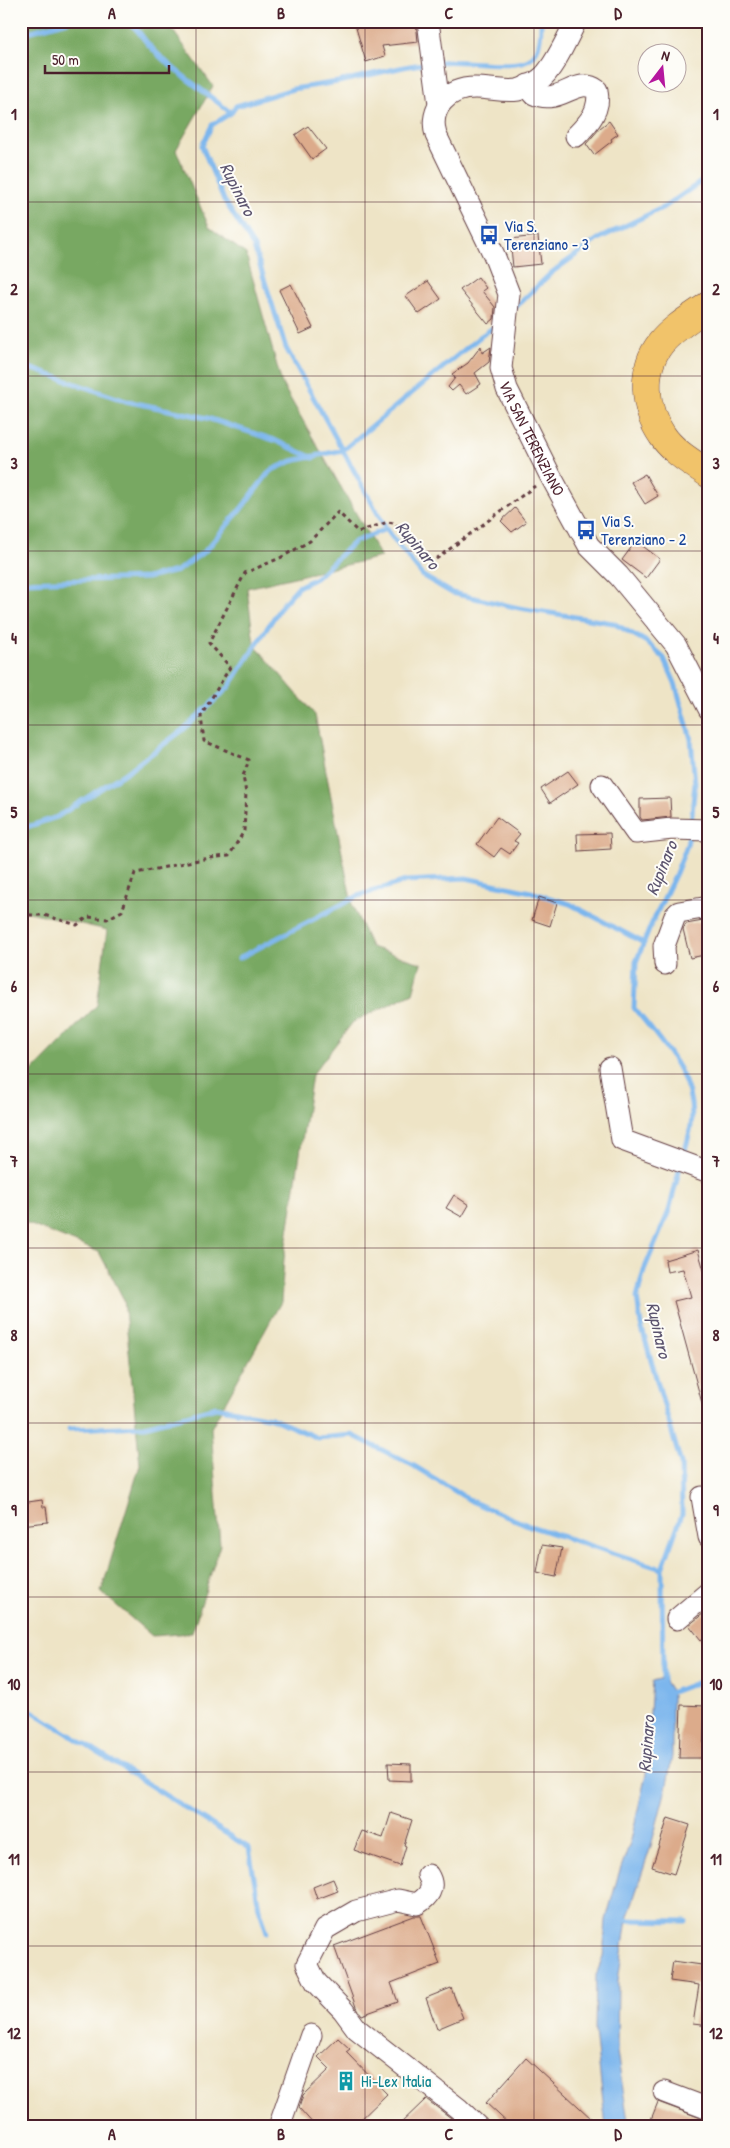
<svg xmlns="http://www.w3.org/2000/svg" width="730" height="2148" font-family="'Patrick Hand',sans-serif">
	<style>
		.forest { fill: #78a862; stroke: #616446 }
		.water { fill: #7cb6ed; stroke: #636a8c }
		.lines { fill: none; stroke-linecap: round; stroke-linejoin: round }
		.stream { stroke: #7cb6ed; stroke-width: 5 }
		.building { fill: #dcab8b }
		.minor-casing { stroke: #633d42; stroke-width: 23 }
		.major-casing { stroke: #633d42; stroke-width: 29 }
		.path { stroke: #633d42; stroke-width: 3; stroke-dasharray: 4 4; stroke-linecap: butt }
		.minor { stroke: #fff; stroke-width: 21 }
		.major { stroke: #f1c36a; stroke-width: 28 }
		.grid { fill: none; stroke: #4a1f2b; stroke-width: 1; stroke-opacity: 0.55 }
		.labels { text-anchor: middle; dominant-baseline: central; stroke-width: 4; stroke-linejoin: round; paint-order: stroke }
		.transit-label { font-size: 16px; fill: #164399; stroke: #fdfcf7; text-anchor: start }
		.street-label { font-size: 16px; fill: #4a1f2b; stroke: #fdfcf7 }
		.culture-label { font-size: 16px; fill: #0d838f; stroke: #fdfcf7; text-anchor: start }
		.water-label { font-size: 18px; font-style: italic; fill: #5c546f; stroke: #fdfcf7 }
		.neatline { fill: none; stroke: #4a1f2b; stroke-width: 2 }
		.grid-label { font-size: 16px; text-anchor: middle; font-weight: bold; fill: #4a1f2b }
	</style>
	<rect width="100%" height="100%" fill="#fdfcf7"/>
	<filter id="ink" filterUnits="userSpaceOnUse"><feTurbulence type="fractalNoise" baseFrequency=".02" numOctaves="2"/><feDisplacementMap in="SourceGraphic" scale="10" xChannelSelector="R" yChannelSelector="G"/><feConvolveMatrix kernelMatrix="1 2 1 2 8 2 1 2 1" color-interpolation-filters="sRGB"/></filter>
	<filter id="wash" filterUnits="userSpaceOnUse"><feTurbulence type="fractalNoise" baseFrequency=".0096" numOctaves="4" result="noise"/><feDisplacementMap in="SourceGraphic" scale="20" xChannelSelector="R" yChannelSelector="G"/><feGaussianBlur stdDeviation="1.12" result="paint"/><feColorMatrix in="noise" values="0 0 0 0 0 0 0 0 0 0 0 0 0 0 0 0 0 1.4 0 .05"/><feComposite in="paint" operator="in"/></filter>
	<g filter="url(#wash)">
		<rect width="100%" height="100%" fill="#eee4c6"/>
		<!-- forest -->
		<path class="forest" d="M 21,21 L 166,21 L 213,86 L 176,150 L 209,227 L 246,254 L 282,384 L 381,557 L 247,588 L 254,644 L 315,715 L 352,904 L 371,947 L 421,963 L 413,993 L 353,1022 L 312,1075 L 284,1259 L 281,1302 L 211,1428 L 220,1545 L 192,1633 L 152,1636 L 101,1592 L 140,1465 L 124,1300 L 99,1252 L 21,1221 L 21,1083 L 97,1005 L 107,930 L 21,910 Z"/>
		<!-- water -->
		<path class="water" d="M 663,1678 L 672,1692 L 672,1756 L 667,1785 L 651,1846 L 627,1919 L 618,1981 L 617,2052 L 629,2127 L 606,2127 L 595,2032 L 596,1975 L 603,1957 L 606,1920 L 618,1876 L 631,1840 L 646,1774 L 652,1681 Z"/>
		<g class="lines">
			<!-- stream -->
			<path class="stream" d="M 124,21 C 137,26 140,35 149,45 C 172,71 204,90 231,113
				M 21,34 L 68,21
				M 439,62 C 460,59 518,70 531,58 C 541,49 541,33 541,21
				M 428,63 L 404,67 L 338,82 L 293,89 L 236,106 L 231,113 L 212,125 L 202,146 L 224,200 L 254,247 L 286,348 L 388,532 L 423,576 L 452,593 L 519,608 L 613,623 L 645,641 L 664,658 L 675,683 L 691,739 L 695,783 L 691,824
				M 517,306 L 551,273 L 598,239 L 666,206 L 705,179 L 709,179
				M 21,365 L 126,401 L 207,418 L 274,440 L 313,458
				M 21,582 L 147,578 L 177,571 L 205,551 L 241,509 L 270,471 L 292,461 L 343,450 L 481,336 L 494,327
				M 21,829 L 57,817 L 131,769 L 184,729 L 229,687 L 282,605 L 298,587 L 316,578 L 354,542 L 386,529
				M 239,958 L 358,896 L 406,881 L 466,878 L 531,892 L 570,904 L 644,943
				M 683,1157 C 686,1147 689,1137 691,1126 C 698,1079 661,1042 634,1008 L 636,962 L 651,925 L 676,873 L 687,845 L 689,835
				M 69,1429 L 145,1426 L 216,1407 L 271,1418 L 318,1438 L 352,1435 L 414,1466 L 473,1502 L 530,1526 L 662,1569
				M 663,1682 L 662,1569 L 682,1514 L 681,1464 L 641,1325 L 637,1297 L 644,1270 L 669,1211 L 680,1167
				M 667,1694 L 709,1678
				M 21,1704 L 249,1848 L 259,1908 L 267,1932
				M 622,1920 L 686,1921"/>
		</g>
		<g id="blocks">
			<!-- building -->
			<path class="building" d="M 354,21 L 416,21 L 418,42 L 382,46 L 385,56 L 366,62 Z
				M 609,121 L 618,134 L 611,139 L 612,141 L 594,155 L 586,144 L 600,128 Z
				M 308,126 L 326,149 L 312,159 L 295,135 Z
				M 538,236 L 541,264 L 513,267 L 510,239 Z
				M 478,277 L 486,288 L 482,291 L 495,307 L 494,319 L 488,324 L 460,290 Z
				M 428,281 L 441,299 L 419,314 L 406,296 Z
				M 291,284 L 313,328 L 300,334 L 279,290 Z
				M 481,346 L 482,353 L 491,347 L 489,362 L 475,373 L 481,384 L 466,394 L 459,385 L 452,391 L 448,387 L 455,378 L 452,374 L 468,363 Z
				M 645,474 L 658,496 L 645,504 L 631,482 Z
				M 515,508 L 526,522 L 512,532 L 501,521 Z
				M 636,541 L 660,559 L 646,578 L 622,560 Z
				M 568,771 L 578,784 L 550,803 L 541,789 Z
				M 670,798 L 671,817 L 642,820 L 640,817 L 640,799 Z
				M 497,817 L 520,834 L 514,841 L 518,843 L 510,854 L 501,848 L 494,857 L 477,844 Z
				M 610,833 L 611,849 L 578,851 L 577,834 Z
				M 539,897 L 557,903 L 550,926 L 532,920 Z
				M 709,920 L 709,954 L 690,958 L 683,929 L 686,924 Z
				M 454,1195 L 469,1205 L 462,1217 L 446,1208 Z
				M 698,1250 L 709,1287 L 709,1414 L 705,1414 L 674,1301 L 691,1297 L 683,1269 L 667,1272 L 665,1260 Z
				M 42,1500 L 43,1507 L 46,1507 L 48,1522 L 21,1525 L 21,1503 Z
				M 542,1545 L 562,1548 L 556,1577 L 537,1573 Z
				M 709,1609 L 709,1633 L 701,1640 L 689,1625 Z
				M 681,1705 L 705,1706 L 703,1758 L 679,1758 Z
				M 388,1763 L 411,1764 L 411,1781 L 389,1780 Z
				M 391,1813 L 412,1820 L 404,1845 L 406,1846 L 400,1866 L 354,1850 L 362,1831 L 383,1838 Z
				M 668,1818 L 690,1825 L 674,1874 L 652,1867 Z
				M 333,1879 L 338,1891 L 317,1899 L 313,1887 Z
				M 414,1916 L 421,1916 L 440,1964 L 391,1983 L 398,2002 L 362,2015 L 356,2007 L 334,1946 Z
				M 673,1961 L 709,1966 L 709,2026 L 693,2024 L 699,1985 L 670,1981 Z
				M 451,1988 L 463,2018 L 437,2029 L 426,1998 Z
				M 338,2038 L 350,2049 L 346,2052 L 387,2094 L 353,2127 L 316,2127 L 299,2108 L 303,2095 L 330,2069 L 318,2057 Z
				M 526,2058 L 592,2119 L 584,2127 L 512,2127 L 486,2103 Z
				M 426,2099 L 451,2118 L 460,2127 L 397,2127 Z
				M 658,2102 L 709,2121 L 709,2127 L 648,2127 Z"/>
		</g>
	</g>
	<g filter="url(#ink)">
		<use href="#blocks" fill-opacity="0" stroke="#633d42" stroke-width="1"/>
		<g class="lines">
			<defs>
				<g id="minor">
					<path d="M 428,21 L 439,104"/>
					<path id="s1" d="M 576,21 C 568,36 553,71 539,80 C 534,84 524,88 518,90 C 503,92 490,88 475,88 C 448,88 428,108 436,135 L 494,255 L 509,294 L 501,368 L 507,389 L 550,475 L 589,546 L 619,576 L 676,645 L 709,709"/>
					<path d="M 528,85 L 534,94 C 561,106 576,75 597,90 C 601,110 589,123 576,136"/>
					<path d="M 602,785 L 636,833 L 672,829 L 709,830"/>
					<path d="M 665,964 L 664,946 L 675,916 L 679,912 L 709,907"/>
					<path d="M 610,1068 L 622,1140 L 709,1172"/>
					<path d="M 702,1497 L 709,1537"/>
					<path d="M 677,1619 L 709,1592"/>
					<path d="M 428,1875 C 436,1888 428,1897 417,1904 L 398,1900 L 356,1911 L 325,1929 L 307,1964 L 316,1982 L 343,2010 L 357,2029 L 459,2109 L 478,2127"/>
					<path d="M 664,2092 L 709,2109"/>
					<path d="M 279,2127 L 311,2035"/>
				</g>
				<path id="major" d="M 709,305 C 694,316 673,328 661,343 C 640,369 644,409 662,435 C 673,452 693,463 709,474"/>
			</defs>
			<!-- minor casing -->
			<use href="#minor" class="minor-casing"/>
			<!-- major casing -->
			<use href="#major" class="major-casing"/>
			<!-- path -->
			<path class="path" d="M 21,915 L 44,915 L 77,925 L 88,917 L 107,919 L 122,911 L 135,873 C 167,868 197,858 229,856 L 244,831 L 246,793 L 243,776 L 249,760 L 204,741 L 201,716 L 230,667 L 209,643 L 245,573 L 280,558 L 310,541 L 338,512 L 358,532 L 388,522 L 393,523 L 432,562 L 535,486"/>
			<!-- minor -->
			<use href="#minor" class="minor"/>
			<!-- major -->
			<use href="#major" class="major"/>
		</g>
	</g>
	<!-- grid -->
	<path class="grid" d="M 196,21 L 196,2127M 365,21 L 365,2127M 534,21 L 534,2127M 21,202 L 709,202M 21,376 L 709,376M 21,551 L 709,551M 21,725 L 709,725M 21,900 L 709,900M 21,1074 L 709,1074M 21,1248 L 709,1248M 21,1423 L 709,1423M 21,1597 L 709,1597M 21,1772 L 709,1772M 21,1946 L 709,1946"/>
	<!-- icons -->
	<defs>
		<symbol id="bus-bare" viewBox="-9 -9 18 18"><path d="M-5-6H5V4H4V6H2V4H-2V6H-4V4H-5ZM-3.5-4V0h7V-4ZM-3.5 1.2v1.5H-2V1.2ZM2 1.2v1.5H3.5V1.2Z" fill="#1a4fb4" stroke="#fdfcf7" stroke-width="2.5" paint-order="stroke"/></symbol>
		<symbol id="building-bare" viewBox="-9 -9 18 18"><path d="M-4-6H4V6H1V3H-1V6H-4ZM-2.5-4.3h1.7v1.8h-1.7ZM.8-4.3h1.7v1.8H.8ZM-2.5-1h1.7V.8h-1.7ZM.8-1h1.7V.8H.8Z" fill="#0f9aa8" stroke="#fdfcf7" stroke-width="2.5" paint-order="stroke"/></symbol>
	</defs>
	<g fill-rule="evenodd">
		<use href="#bus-bare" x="475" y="221" width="28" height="28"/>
		<use href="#bus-bare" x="572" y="516" width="28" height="28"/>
		<use href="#building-bare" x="332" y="2067" width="28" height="28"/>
	</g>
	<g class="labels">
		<!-- transit labels -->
		<g class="transit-label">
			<text x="504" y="226">Via S.<tspan x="504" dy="18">Terenziano - 3</tspan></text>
			<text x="601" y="521">Via S.<tspan x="601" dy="18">Terenziano - 2</tspan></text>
		</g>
		<!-- street labels -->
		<g class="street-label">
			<text stroke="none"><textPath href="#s1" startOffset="535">VIA SAN TERENZIANO</textPath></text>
		</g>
		<!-- culture labels -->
		<g class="culture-label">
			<text x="361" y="2081">Hi-Lex Italia</text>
		</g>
		<!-- water labels -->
		<g class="water-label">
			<text transform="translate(238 189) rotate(63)">Rupinaro</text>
			<text transform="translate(418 545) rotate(50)">Rupinaro</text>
			<text transform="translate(661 868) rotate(-68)">Rupinaro</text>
			<text transform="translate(659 1330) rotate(77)">Rupinaro</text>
			<text transform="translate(646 1744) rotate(-86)">Rupinaro</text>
		</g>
	</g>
	<!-- margin -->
	<rect width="730" height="2148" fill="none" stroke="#fdfcf7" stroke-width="55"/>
	<!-- north arrow -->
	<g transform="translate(662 68) rotate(16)"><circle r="24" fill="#fdfcf7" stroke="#b5a4a5"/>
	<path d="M0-4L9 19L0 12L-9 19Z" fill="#b5179e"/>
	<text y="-8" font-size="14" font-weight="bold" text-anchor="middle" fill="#4a1f2b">N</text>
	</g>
	<!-- scale -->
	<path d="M45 65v8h124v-8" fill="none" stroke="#4a1f2b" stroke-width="2.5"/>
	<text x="52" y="65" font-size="15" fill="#4a1f2b" stroke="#fdfcf7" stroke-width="4" paint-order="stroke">50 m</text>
	<rect x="28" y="28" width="674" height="2092" class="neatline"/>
	<g class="grid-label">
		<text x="112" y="19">A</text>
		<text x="281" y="19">B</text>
		<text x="449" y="19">C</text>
		<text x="618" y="19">D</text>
		<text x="14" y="120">1</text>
		<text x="716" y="120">1</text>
		<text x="14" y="295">2</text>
		<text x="716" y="295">2</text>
		<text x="14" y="469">3</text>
		<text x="716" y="469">3</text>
		<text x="14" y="644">4</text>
		<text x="716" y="644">4</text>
		<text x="14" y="818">5</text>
		<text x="716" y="818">5</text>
		<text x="14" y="992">6</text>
		<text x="716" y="992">6</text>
		<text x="14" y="1167">7</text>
		<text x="716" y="1167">7</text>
		<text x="14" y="1341">8</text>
		<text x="716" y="1341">8</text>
		<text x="14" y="1516">9</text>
		<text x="716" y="1516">9</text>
		<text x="14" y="1690">10</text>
		<text x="716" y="1690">10</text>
		<text x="14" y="1865">11</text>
		<text x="716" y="1865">11</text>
		<text x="14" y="2039">12</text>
		<text x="716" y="2039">12</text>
		<text x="112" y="2140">A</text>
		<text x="281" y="2140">B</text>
		<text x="449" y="2140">C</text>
		<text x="618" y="2140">D</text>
	</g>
</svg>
